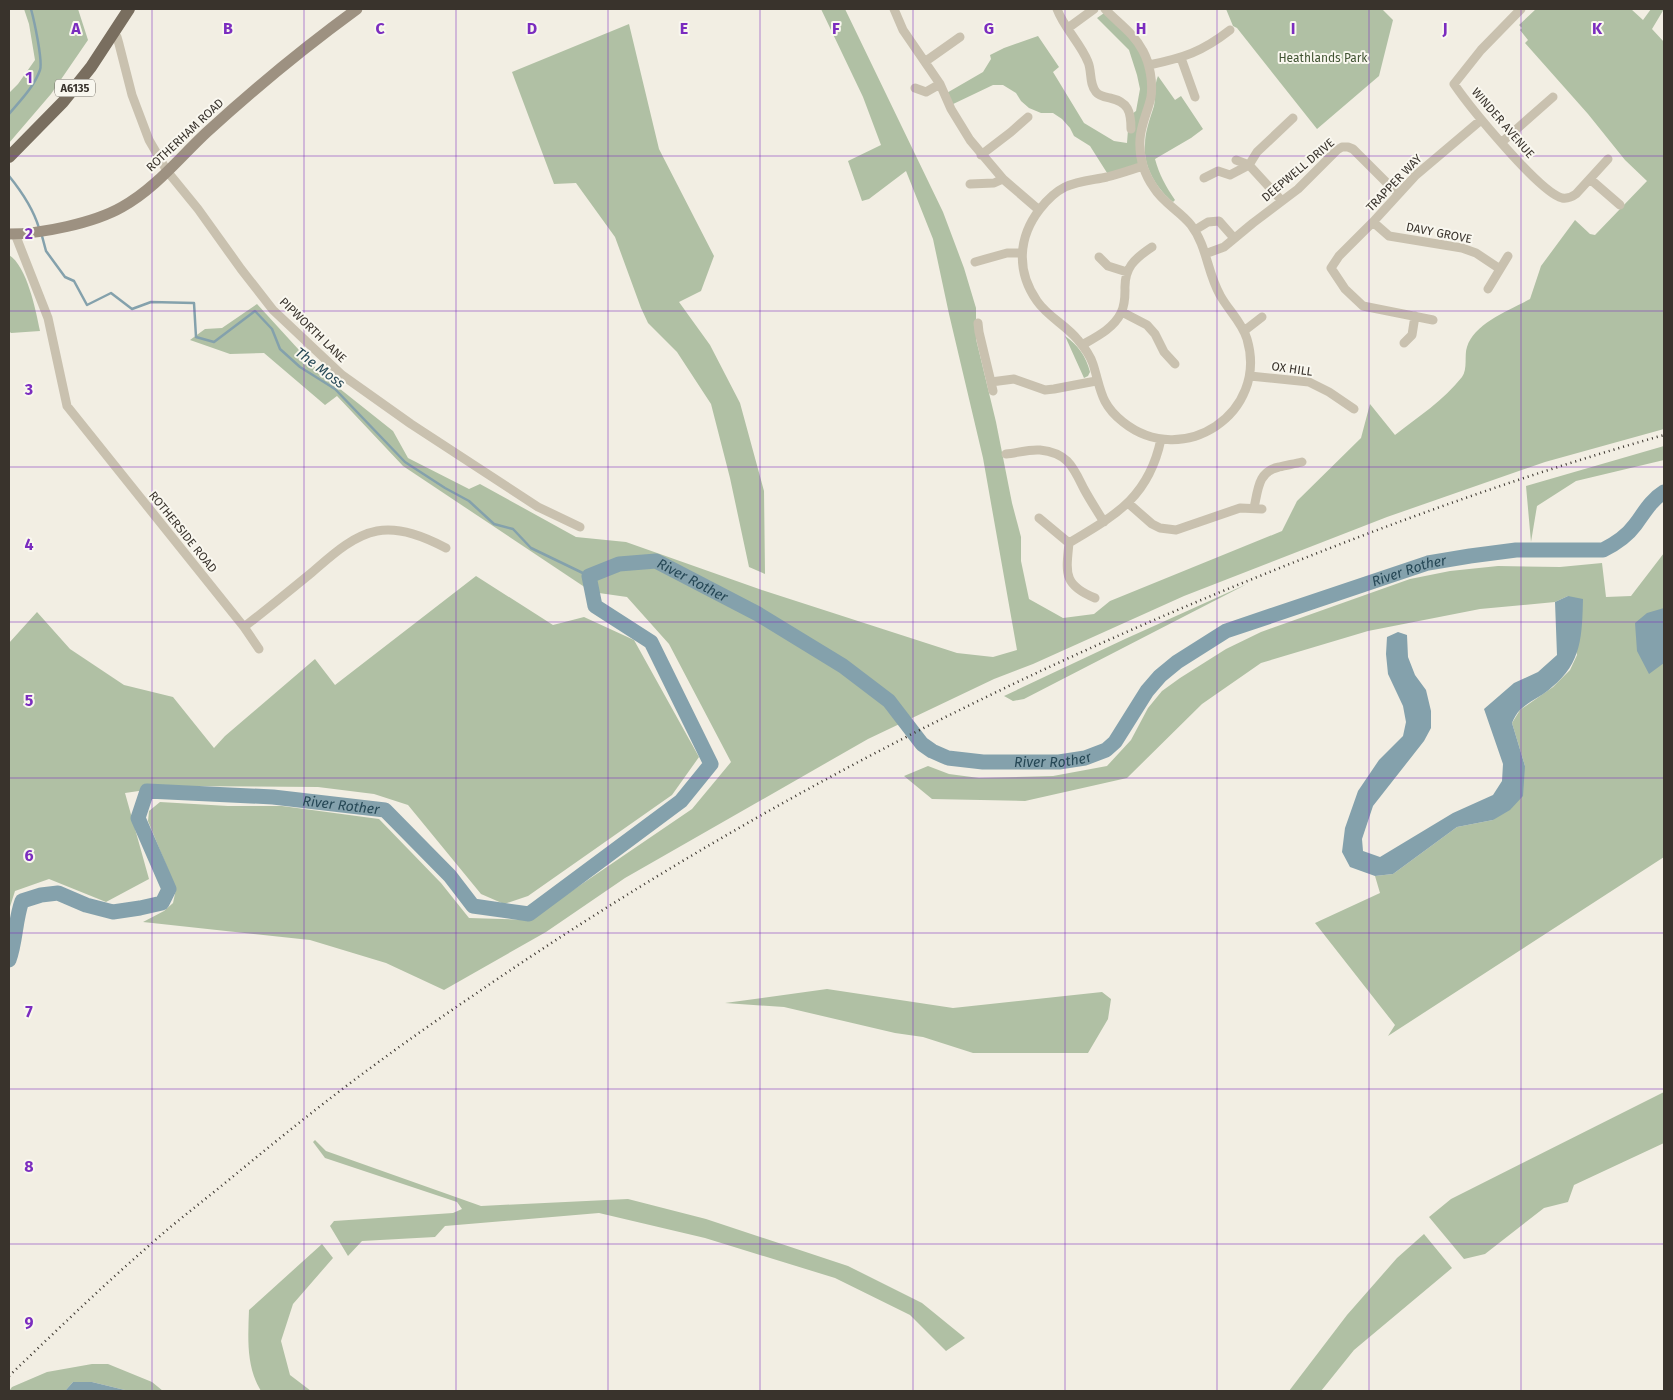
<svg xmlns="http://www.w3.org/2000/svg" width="1673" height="1400" font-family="'Fira Sans',sans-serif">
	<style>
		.green { fill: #b0c0a4 }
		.water { fill: #84a1ac }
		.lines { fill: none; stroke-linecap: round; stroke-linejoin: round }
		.stream { stroke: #84a1ac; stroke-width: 2.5 }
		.river { stroke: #84a1ac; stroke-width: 15 }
		.minor { stroke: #c9c1af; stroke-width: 9 }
		.secondary { stroke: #9d9181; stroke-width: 11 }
		.primary { stroke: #796e5f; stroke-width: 12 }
		.rail { stroke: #39332c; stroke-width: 2.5; stroke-dasharray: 1 4; stroke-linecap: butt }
		.grid { fill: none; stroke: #7b2cbf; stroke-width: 1; stroke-opacity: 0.55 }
		.labels { text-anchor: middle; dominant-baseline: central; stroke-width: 4; stroke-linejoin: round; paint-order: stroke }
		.shield { fill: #f9f7ef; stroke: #736e66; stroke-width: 1 }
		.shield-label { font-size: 11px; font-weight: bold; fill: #39332c }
		.park-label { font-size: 12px; fill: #415433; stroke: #f9f7ef }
		.street-label { font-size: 12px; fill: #39332c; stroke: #f9f7ef }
		.water-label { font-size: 14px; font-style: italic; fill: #264856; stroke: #f9f7ef }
		.grid-label { font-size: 16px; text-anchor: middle; font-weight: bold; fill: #7b2cbf; stroke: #f9f7ef; stroke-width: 4; stroke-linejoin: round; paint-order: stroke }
	</style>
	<rect width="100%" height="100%" fill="#f2eee3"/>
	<!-- green -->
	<path class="green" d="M 24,9 L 78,9 L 88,40 L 51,94 L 9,143 L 9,93 L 18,84 L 35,60 L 29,24 Z
		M 821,9 L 845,9 L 943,212 L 964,268 L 976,308 L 976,339 L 996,422 L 1012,503 L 1021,537 L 1021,561 L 1029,599 L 1063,618 L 1094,614 L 1110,601 L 1282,531 L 1297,501 L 1361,438 L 1370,404 L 1395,435 C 1418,417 1444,400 1462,377 C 1468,369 1464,355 1467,347 C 1474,323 1510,310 1530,299 L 1541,266 L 1575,220 L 1590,234 L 1595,235 L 1647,181 L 1625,160 L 1588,114 L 1525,43 L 1528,40 L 1520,30 L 1522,28 L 1519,25 L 1536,9 L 1631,9 L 1643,20 L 1651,9 L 1664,9 L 1652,29 L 1664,42 L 1664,429 L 1545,462 L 1387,517 L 1184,596 L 1033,664 L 994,679 L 868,739 L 625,878 L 546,932 L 444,990 L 386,963 L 310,940 L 143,922 L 164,911 L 173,903 L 176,889 L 148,821 L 149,811 L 160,802 L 228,806 L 282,806 L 379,819 L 441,883 L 469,918 L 529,920 L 692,809 L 731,762 L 669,644 L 627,597 L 592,592 L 403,466 L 337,396 L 325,405 L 264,353 L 230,354 L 190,340 L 205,329 L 222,328 L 257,304 L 320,373 L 393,431 L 408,458 L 469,489 L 480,484 L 576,537 L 626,542 L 765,591 L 957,653 L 993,657 L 1017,650 L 983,458 L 949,314 L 933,239 L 906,171 L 869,199 L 862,201 L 848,161 L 881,145 L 863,97 Z
		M 1226,9 L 1382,9 L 1393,20 L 1379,76 L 1317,129 L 1237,28 L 1233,26 Z
		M 1107,11 L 1134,37 L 1151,80 L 1143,123 L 1143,166 L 1109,176 L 1090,146 L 1074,136 L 1070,128 L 1062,119 L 1053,113 L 1041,113 L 1029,108 L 1021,101 L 1016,93 L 1003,85 L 993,85 L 949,106 L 945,94 L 983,72 L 991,59 L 990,55 L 1004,48 L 1038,36 L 1059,67 L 1053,72 L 1084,123 L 1114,141 L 1127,143 L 1129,116 L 1136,111 L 1140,89 L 1137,75 L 1129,50 L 1097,18 Z
		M 629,24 L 659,149 L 714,256 L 701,291 L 679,302 L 710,345 L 740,403 L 764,491 L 765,574 L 749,567 L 730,478 L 711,404 L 677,352 L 648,323 L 641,308 L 615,237 L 576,183 L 554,184 L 512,72 Z
		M 1158,76 L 1175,100 L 1181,96 L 1203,129 L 1191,138 L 1155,159 C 1159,174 1166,187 1175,200 L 1173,202 C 1157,189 1143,167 1145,145 C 1145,131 1150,119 1154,106 C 1156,96 1154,85 1158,76 Z
		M 9,255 C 27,266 36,311 40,331 L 11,333 L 9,331 Z
		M 1065,336 C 1078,345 1086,356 1090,372 L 1088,376 L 1084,378 Z
		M 1664,446 L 1664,460 L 1576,481 L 1537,506 L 1531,542 L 1526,486 Z
		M 1664,553 L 1664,857 L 1388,1036 L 1395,1025 L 1315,923 L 1380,893 L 1375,876 L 1393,874 L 1457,827 L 1493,820 L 1525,766 L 1512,723 L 1520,710 L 1553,687 L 1570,670 L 1577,655 L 1568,596 L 1555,602 L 1480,609 L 1368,631 L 1261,663 L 1202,704 L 1127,778 L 1025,801 L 932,799 L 904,776 L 928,766 L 949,774 L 979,778 L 1053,776 L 1107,766 L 1131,740 L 1148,708 L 1162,691 L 1180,678 L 1226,649 L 1261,632 L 1410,579 L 1450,571 L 1498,566 L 1560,567 L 1602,563 L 1606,597 L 1631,596 Z
		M 476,576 L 553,625 L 584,617 L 634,640 L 699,757 L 672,795 L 528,896 L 504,904 L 481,894 L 408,805 L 374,794 L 318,787 L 173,786 L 125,793 L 149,879 L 106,902 L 49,879 L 15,891 L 9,910 L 9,643 L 37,612 L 70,649 L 124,685 L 173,697 L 214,748 L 225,736 L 315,659 L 335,685 Z
		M 1247,584 L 1024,699 L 1013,701 L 1004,696 L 1125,639 Z
		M 827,989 L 953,1008 L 1102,992 L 1111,999 L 1108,1019 L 1088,1053 L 973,1053 L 923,1037 L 895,1033 L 784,1007 L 725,1003 Z
		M 1664,1092 L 1664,1143 L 1574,1185 L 1568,1202 L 1544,1208 L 1485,1254 L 1464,1259 L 1429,1217 L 1451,1199 Z
		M 315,1140 L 326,1151 L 481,1206 L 628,1199 L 706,1219 L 848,1266 L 922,1303 L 965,1338 L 946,1351 L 910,1315 L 835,1278 L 705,1238 L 599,1213 L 445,1226 L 435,1237 L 362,1241 L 348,1256 L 330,1226 L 334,1221 L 453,1213 L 462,1209 L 457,1202 L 325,1158 L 313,1142 Z
		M 1424,1234 L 1452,1268 L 1354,1350 L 1321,1391 L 1289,1391 L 1347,1315 L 1397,1258 Z
		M 322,1244 L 333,1258 L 293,1304 L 281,1341 L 290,1375 L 311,1391 L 261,1391 C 246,1367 248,1338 249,1310 Z
		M 92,1364 L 108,1364 L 152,1382 L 163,1391 L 129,1391 L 92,1382 L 73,1382 L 65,1391 L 9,1391 L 12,1387 L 47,1372 Z"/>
	<!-- water -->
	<path class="water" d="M 1568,596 L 1583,599 C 1582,635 1582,663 1552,687 C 1543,696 1529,701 1520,710 C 1517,713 1514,718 1512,723 L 1525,766 L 1523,796 L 1510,810 L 1493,820 L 1457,827 L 1393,874 L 1375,876 L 1350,867 L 1342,852 L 1345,828 L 1358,791 L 1379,760 L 1403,736 L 1406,722 L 1403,706 L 1388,674 L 1386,654 L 1387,637 L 1398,632 L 1407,635 L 1408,657 L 1415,675 L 1426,690 L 1431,711 L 1431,728 L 1424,741 L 1373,806 L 1362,839 L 1363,851 L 1380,857 L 1453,813 L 1493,795 L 1502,781 L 1503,764 L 1484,709 L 1514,683 L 1538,672 L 1557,655 L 1555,602 Z
		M 1664,608 L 1664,663 L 1649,674 L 1637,651 L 1635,623 L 1647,613 Z
		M 73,1382 L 92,1382 L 129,1391 L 65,1391 Z"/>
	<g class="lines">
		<!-- stream -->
		<path class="stream" d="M 9,114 C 20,101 34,87 40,70 C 43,61 34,20 31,9
			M 9,176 C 22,192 33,208 39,228
			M 42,236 L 46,251 L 65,277 L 74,281 L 87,305 L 111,293 L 132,309 L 151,302 L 194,303 L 196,337 L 214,342 L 255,311 L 272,329 L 280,349 L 300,367 L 335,389 L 405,462 L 445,488 L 469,501 L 494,524 L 513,529 L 531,548 L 589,576"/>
		<!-- river -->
		<path class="river" id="s1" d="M 9,960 C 16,941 15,920 22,901 L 41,895 L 58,893 L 86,905 L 113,912 L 140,908 L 162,903 L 169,889 L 138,818 L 147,791 L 273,797 L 385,810 L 450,876 L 473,906 L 529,914 L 681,801 L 711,764 L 651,642 L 595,606 L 589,576 L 619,564 L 656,561 L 758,614 L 843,666 L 889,701 L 922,744 L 932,751 L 948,758 L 983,762 L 1059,762 L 1085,758 L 1106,750 L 1115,742 L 1147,691 L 1160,676 L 1177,662 L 1226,631 L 1428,563 L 1470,556 L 1516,550 L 1603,550 C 1615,544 1627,536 1635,525 C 1644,513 1651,500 1664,492"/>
		<!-- minor -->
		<path class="minor" d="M 894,9 L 903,30 L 940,84 L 951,109 L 970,140 L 1003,179 L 1039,210
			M 1057,9 C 1064,28 1081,44 1088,62 C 1092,71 1089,84 1096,92 C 1099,96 1105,97 1110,98 C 1128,102 1131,111 1131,129
			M 1105,9 C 1118,23 1134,33 1143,51 C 1150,64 1153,82 1151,97 C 1148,111 1141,124 1140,139 C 1139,156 1144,174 1154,188 C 1163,203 1180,211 1191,225 C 1207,246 1207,272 1220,295 C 1228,310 1242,322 1247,339 C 1269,413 1183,470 1123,422 C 1100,404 1101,389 1093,364 C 1090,355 1084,347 1078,340 C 1066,325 1048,317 1037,301 C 1016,271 1018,237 1040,209 C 1047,200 1055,192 1065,187 C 1078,181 1093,180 1107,177 C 1119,174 1131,170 1143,166
			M 1521,9 L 1481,50 L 1454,84 C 1469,106 1539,192 1562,198 C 1568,199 1572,197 1576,194 L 1608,159
			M 1068,28 L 1094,9
			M 114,34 L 117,37 L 119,44 L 132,95 L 149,140 L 167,171 L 198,209 L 241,269 L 273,310 L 342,375 L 411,424 L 538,507 L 580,527
			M 1181,58 L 1195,97
			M 926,61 L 960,37
			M 1149,65 C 1183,58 1202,52 1230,30
			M 915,88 L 926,92 L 940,84
			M 1502,142 L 1553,97
			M 981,155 L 1011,132 L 1028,117
			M 1236,160 L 1249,165 L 1282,201
			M 1204,178 L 1218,171 L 1230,175 L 1249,165 L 1257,152 L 1293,118
			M 1590,179 L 1620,205
			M 970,184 L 994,183 L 1003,179
			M 1373,222 L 1389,236 L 1462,248 L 1476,253 L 1500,269
			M 1195,230 L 1208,222 L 1219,221 L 1234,238
			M 15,234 L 48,318 L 67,406 L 244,627 C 266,610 288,592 310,574 C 329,558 351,536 377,531 C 401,527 425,537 446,548
			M 1205,254 L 1224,247 L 1253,223 L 1298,189 L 1337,150 L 1342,147 L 1348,147 L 1353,149 L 1398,194
			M 1099,257 L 1108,266 L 1127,272
			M 975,262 L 1007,253 L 1021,253
			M 1488,289 L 1508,256
			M 1122,312 L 1147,325 L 1155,334 L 1164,352 L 1175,364
			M 1433,320 L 1363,306 L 1345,289 L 1331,268 L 1339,256 L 1373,222 L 1416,175 L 1481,120
			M 978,323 L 979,332 L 991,382
			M 1244,331 L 1262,317
			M 1404,343 L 1412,335 L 1415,316
			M 1082,345 C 1096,337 1113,329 1121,313 C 1124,307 1125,298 1125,290 C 1124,268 1134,259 1152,247
			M 1250,376 L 1309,382 L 1329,392 L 1354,409
			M 993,391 L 991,382 L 1014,379 L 1045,390 L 1054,389 L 1096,381
			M 1006,454 C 1017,453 1029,449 1040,450 C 1068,453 1073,467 1084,489 C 1090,500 1097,511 1104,522
			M 1128,503 L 1152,524 L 1160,528 L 1176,530 L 1240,508 L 1262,509
			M 1254,508 C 1258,490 1258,471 1279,467 C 1287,465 1294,464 1302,462
			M 1039,518 L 1069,543
			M 1069,543 C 1116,515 1149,497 1161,439
			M 1069,543 C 1066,573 1063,585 1095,598
			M 244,627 L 259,649"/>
		<!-- secondary -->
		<path class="secondary" d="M 9,234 C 41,234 94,223 122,207 C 155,189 180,157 207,132 C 255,88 305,47 357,9"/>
		<!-- primary -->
		<path class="primary" d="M 9,157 L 63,102 L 91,67 L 129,9"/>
		<!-- rail -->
		<path class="rail" d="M 9,1376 C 53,1334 97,1291 143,1251 C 169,1227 197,1206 225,1183 C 270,1146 314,1110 361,1075 C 397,1048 434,1022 471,997 C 713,830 973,692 1245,582 C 1382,526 1522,475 1664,435"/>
	</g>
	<!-- grid -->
	<path class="grid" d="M 152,9 L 152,1391M 304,9 L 304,1391M 456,9 L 456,1391M 608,9 L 608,1391M 760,9 L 760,1391M 913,9 L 913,1391M 1065,9 L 1065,1391M 1217,9 L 1217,1391M 1369,9 L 1369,1391M 1521,9 L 1521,1391M 9,156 L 1664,156M 9,311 L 1664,311M 9,467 L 1664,467M 9,622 L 1664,622M 9,778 L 1664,778M 9,933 L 1664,933M 9,1089 L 1664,1089M 9,1244 L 1664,1244"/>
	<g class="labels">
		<!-- shield labels -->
		<rect class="shield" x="55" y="79.5" width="40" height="17" rx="4"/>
		<g class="shield-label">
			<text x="75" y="88">A6135</text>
		</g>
		<!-- park labels -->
		<g class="park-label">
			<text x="1323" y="58">Heathlands Park</text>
		</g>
		<!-- street labels -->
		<g class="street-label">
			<text transform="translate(1503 123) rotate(49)">WINDER AVENUE</text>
			<text transform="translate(185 135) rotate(-43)">ROTHERHAM ROAD</text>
			<text transform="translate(1298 170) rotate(-40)">DEEPWELL DRIVE</text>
			<text transform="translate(1394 183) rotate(-46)">TRAPPER WAY</text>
			<text transform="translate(1439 233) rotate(11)">DAVY GROVE</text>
			<text transform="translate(313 330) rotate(44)">PIPWORTH LANE</text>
			<text transform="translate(1292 369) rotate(8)">OX HILL</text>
			<text transform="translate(183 532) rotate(51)">ROTHERSIDE ROAD</text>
		</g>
		<!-- water labels -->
		<g class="water-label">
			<text transform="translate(320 368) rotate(37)">The Moss</text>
			<text stroke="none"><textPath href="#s1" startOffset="2174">River Rother</textPath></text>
			<text stroke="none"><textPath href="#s1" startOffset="1334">River Rother</textPath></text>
			<text stroke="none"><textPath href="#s1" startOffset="1754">River Rother</textPath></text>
			<text stroke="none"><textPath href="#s1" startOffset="522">River Rother</textPath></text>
		</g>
	</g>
	<g class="grid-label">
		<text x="76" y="34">A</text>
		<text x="228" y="34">B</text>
		<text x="380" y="34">C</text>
		<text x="532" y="34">D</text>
		<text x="684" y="34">E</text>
		<text x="836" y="34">F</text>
		<text x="989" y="34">G</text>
		<text x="1141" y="34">H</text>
		<text x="1293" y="34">I</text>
		<text x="1445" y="34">J</text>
		<text x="1597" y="34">K</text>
		<text x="29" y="83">1</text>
		<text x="29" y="239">2</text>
		<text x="29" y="395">3</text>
		<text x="29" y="550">4</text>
		<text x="29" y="706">5</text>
		<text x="29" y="861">6</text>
		<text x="29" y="1017">7</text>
		<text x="29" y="1172">8</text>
		<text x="29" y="1328">9</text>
	</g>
	<!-- border -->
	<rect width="1673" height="1400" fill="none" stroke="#39332c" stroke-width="20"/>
</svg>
